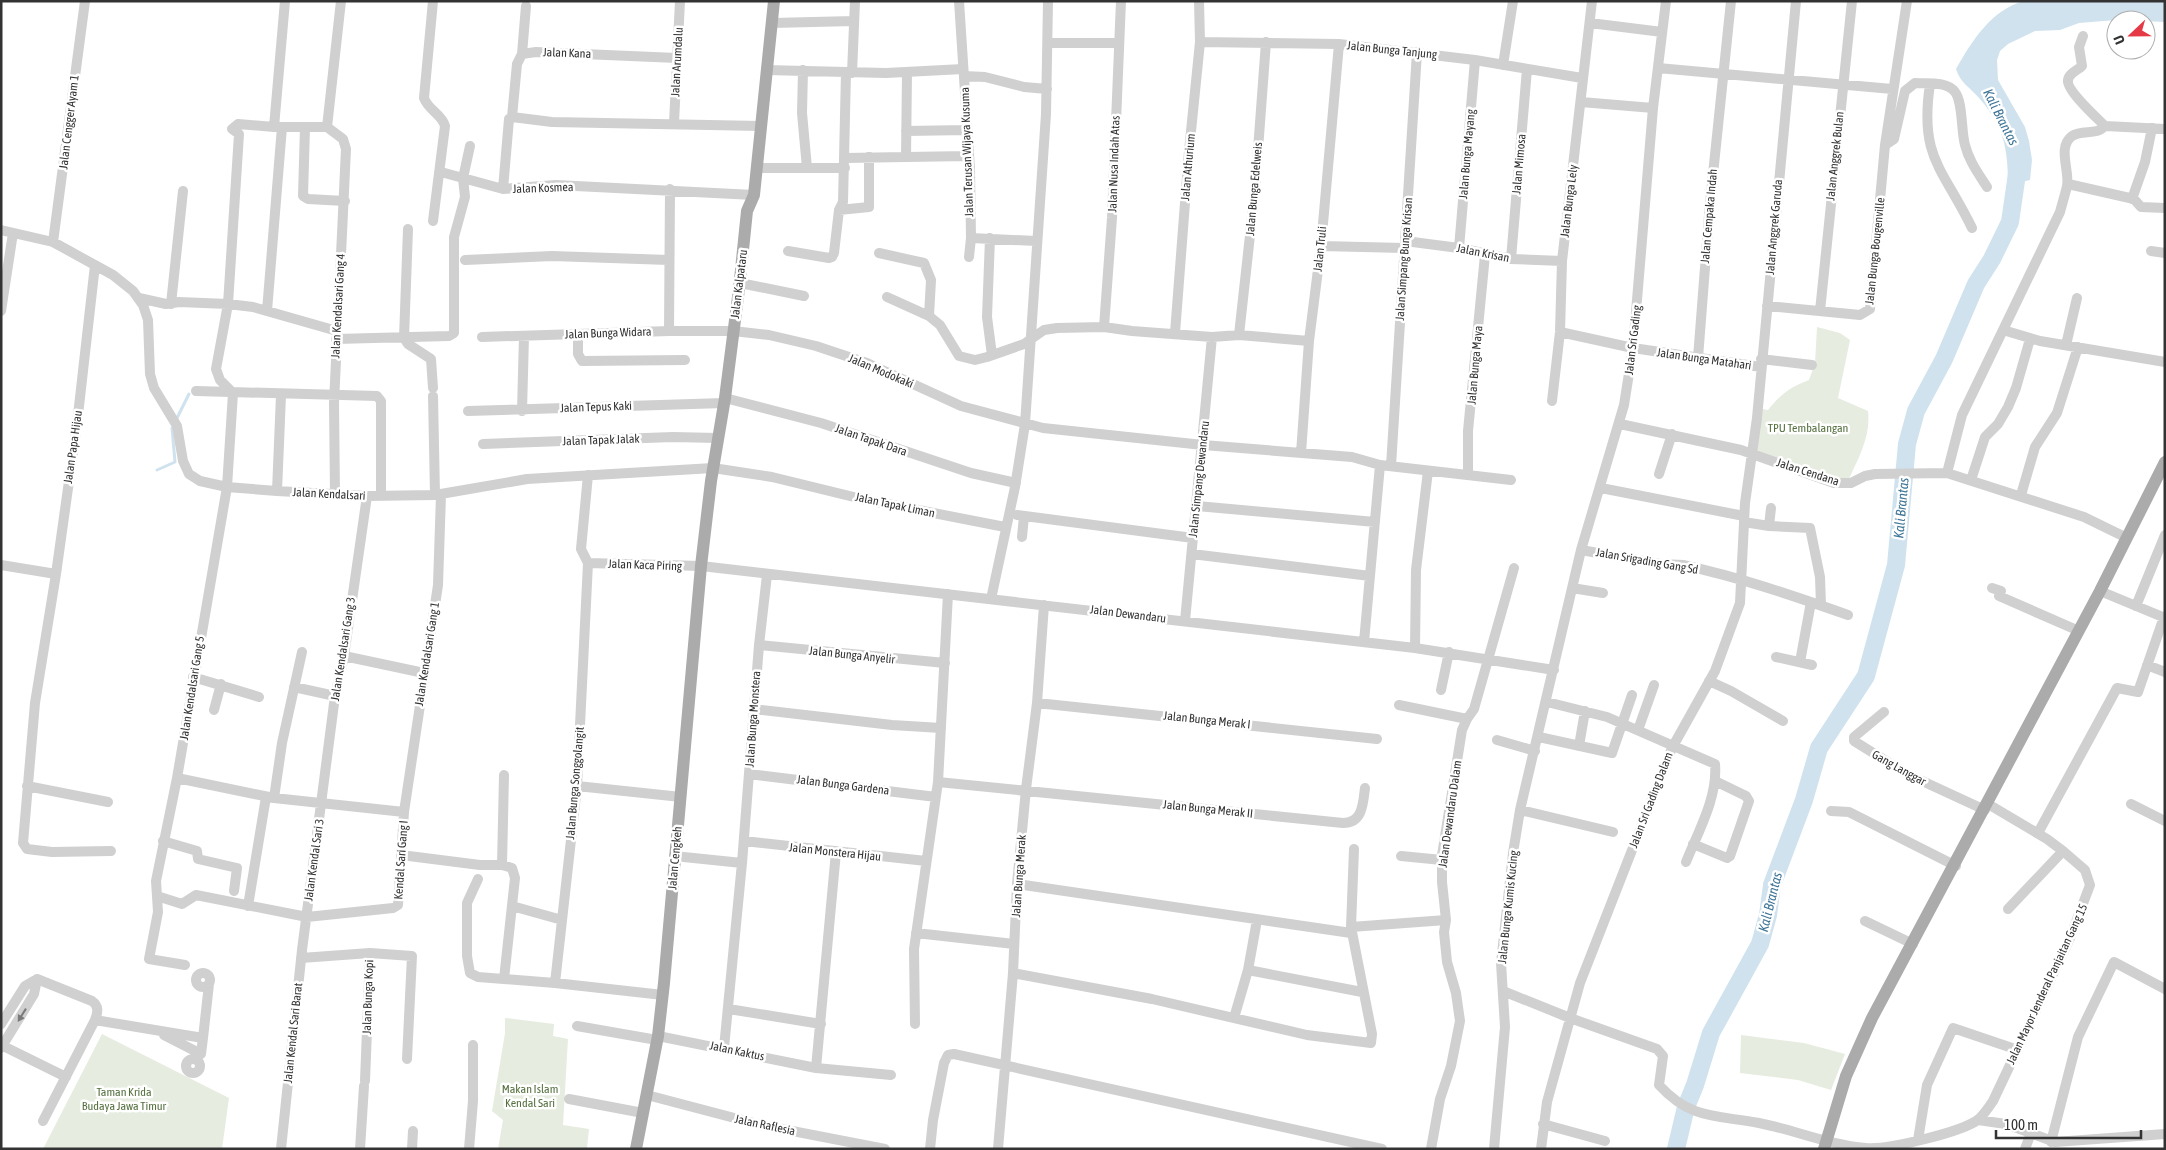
<svg xmlns="http://www.w3.org/2000/svg" width="2166" height="1150" font-family="'Asap Condensed',sans-serif">
	<style>
		.green { fill: #e6ecdf }
		.water { fill: #cfe2ee }
		.lines { fill: none; stroke-linecap: round; stroke-linejoin: round }
		.stream { stroke: #cfe2ee; stroke-width: 3 }
		.river { stroke: #cfe2ee; stroke-width: 18 }
		.minor { stroke: #d0d0d0; stroke-width: 10 }
		.major { stroke: #ababab; stroke-width: 12 }
		.oneway { fill: #7a7a7a }
		.labels { text-anchor: middle; dominant-baseline: central; stroke-width: 5; stroke-linejoin: round; paint-order: stroke }
		.street-label { font-size: 12px; fill: #333; stroke: #fff }
		.park-label { font-size: 12px; fill: #56703f; stroke: #fff }
		.water-label { font-size: 14px; font-style: italic; fill: #3f7597; stroke: #fff }
	</style>
	<rect width="100%" height="100%" fill="#fff"/>
	<!-- green -->
	<path class="green" d="M 1817,327 L 1840,333 L 1850,340 L 1838,398 L 1868,411 C 1871,436 1859,457 1849,479 L 1843,481 L 1756,452 L 1762,409 L 1768,410 C 1781,394 1790,387 1809,380 L 1815,363 Z
		M 505,1018 L 554,1024 L 553,1036 L 568,1039 L 563,1125 L 589,1129 L 587,1148 L 592,1149 L 498,1149 L 503,1120 L 492,1111 L 505,1033 Z
		M 102,1034 L 229,1098 L 222,1149 L 43,1149 Z
		M 1741,1035 L 1804,1043 L 1845,1054 L 1831,1090 L 1798,1080 L 1740,1073 Z"/>
	<!-- water -->
	<path class="water" d="M 2024,1 L 2165,1 L 2165,22 L 2116,20 L 2079,23 L 2060,30 L 2035,31 L 2008,44 L 2000,51 L 1997,60 L 1998,80 L 2025,127 L 2029,141 L 2032,160 L 2030,180 L 2008,185 C 2008,149 2004,127 1980,99 C 1971,88 1960,83 1956,69 C 1972,41 1991,10 2024,1 Z"/>
	<g class="lines">
		<!-- stream -->
		<path class="stream" d="M 177,418 L 189,394
			M 157,470 L 175,462 L 172,428"/>
		<!-- river -->
		<path class="river" d="M 1676,1149 L 1686,1107 L 1695,1085 L 1711,1033 L 1760,944 L 1768,915 L 1772,885 L 1804,800 L 1819,748 L 1866,676 L 1896,565 L 1907,444 L 1916,411 L 1944,359 L 1976,284 L 1992,259 L 2010,222 L 2019,160"/>
		<!-- minor -->
		<path class="minor" d="M 433,1 L 424,98 C 428,110 442,114 445,126 L 433,221
			M 959,1 L 970,169 L 971,238 L 1036,241
			M 772,23 L 854,21
			M 1590,23 L 1662,32
			M 2083,36 L 2079,47 L 2082,66 C 2078,70 2069,73 2068,80 C 2066,90 2098,119 2105,126 L 2165,129
			M 1200,42 L 1339,44 L 1475,60 L 1582,78
			M 1048,43 L 1119,43
			M 522,54 L 526,6
			M 1503,65 L 1513,1
			M 1658,68 L 1892,89
			M 766,70 L 886,73 L 963,69
			M 803,70 L 802,113 L 807,168
			M 852,73 L 855,1
			M 964,76 L 985,77 L 1024,87 L 1047,89
			M 1930,84 C 1919,158 1943,168 1972,228
			M 1581,102 L 1653,108
			M 512,117 L 552,122 L 761,126
			M 674,123 L 680,1
			M 274,127 L 285,1
			M 305,127 L 303,196 L 308,199 L 345,201
			M 327,127 L 343,139 L 346,149 L 334,403 L 335,495
			M 327,127 L 341,1
			M 906,131 L 967,130
			M 1885,145 L 1894,139 L 1905,91 L 1915,83 C 1927,84 1947,81 1955,92 C 1963,102 1961,131 1965,145 C 1969,161 1978,173 1987,187
			M 906,157 L 969,156
			M 845,158 L 906,157 L 907,73
			M 757,168 L 845,168
			M 441,172 L 503,189 L 556,185 L 754,195
			M 2068,184 L 2134,199 L 2141,207 L 2165,208
			M 503,189 L 509,119 L 512,117 L 517,64 L 522,54 L 536,52 L 677,58
			M 2132,199 L 2145,162 L 2152,128
			M 839,210 L 869,207 L 869,157
			M 408,229 L 404,338 L 408,344 L 431,359 L 433,388
			M 1,230 L 53,242 L 113,275 L 133,291 L 143,305 L 148,320 L 150,374 L 154,388 L 177,426 L 183,461 L 189,474 L 200,481 L 227,487 L 277,491 L 367,496 L 435,495 L 527,479 L 713,468 L 772,477 L 862,499 L 1005,527
			M 990,238 L 987,317 L 992,355
			M 1405,241 L 1459,248 L 1511,259 L 1562,261
			M 53,242 L 85,1
			M 1321,246 L 1404,248
			M 1459,248 L 1475,60
			M 788,251 L 829,258 L 832,257 L 834,253 L 839,210 L 843,202 L 846,72
			M 2151,251 L 2165,253
			M 879,253 L 924,263 L 931,280 L 929,316
			M 969,257 L 971,238
			M 1511,259 L 1527,69
			M 465,260 L 552,256 L 669,260
			M 740,283 L 804,296
			M 887,297 L 929,316 L 940,325 L 959,356 L 975,360 L 987,357 L 1024,344 L 1044,330 L 1057,328 L 1104,327 L 1132,331 L 1212,337 L 1239,335 L 1309,341
			M 139,298 L 166,304 L 179,302 L 228,304 L 253,307 L 337,331
			M 171,304 L 183,191
			M 1767,306 L 1860,315 L 1870,309 L 1885,145 L 1907,1
			M 1,311 L 13,233
			M 267,311 L 282,127
			M 1820,311 L 1852,1
			M 1104,327 L 1112,218 L 1121,1
			M 2003,330 L 2040,341 L 2165,362
			M 669,331 L 670,189
			M 1560,332 L 1633,348 L 1761,367
			M 1175,333 L 1189,151 L 1200,42 L 1199,1
			M 578,335 L 578,354 L 582,361 L 685,360
			M 1239,335 L 1255,190 L 1266,42
			M 482,337 L 669,331 L 733,331 L 769,335 L 816,346 L 867,363 L 961,406 L 1043,428 L 1203,445 L 1352,457 L 1380,465 L 1511,480
			M 336,339 L 449,336 L 454,333 L 454,237 L 465,197 L 463,178 L 470,146
			M 2066,345 L 2077,298
			M 1698,358 L 1710,203 L 1731,1
			M 1761,359 L 1812,365
			M 196,391 L 377,396 L 381,401 L 381,496
			M 433,396 L 435,495
			M 725,398 L 821,423 L 971,473 L 1016,483
			M 1552,401 L 1560,332 L 1562,261 L 1592,1
			M 468,411 L 724,403
			M 522,411 L 524,336
			M 1620,424 L 1741,450 L 1834,483 L 1851,483 L 1865,476 L 1875,474 L 1947,473 L 2084,517 L 2127,538
			M 483,444 L 673,437 L 718,438
			M 1301,453 L 1309,341 L 1321,246 L 1339,44
			M 1391,466 L 1417,52
			M 1947,473 L 1962,415 L 2060,212 C 2062,204 2065,195 2067,186 C 2070,171 2057,147 2072,136 C 2083,129 2096,136 2105,126
			M 1659,474 L 1672,434
			M 588,475 L 581,549 L 588,563 L 577,786 L 555,983 L 663,995
			M 1468,475 L 1468,431 L 1485,255
			M 1971,480 L 1985,437 L 1998,424 L 2008,407 L 2016,388 L 2030,339
			M 1601,488 L 1744,516
			M 277,491 L 281,395
			M 2021,495 L 2035,447 L 2057,413 L 2078,347
			M 1197,506 L 1375,522
			M 1017,515 L 1193,538
			M 1744,522 L 1769,526 L 1810,528 L 1820,577 L 1821,605
			M 1769,526 L 1771,508
			M 1022,537 L 1024,516
			M 1581,550 C 1608,555 1633,559 1660,564 C 1667,565 1675,564 1683,565 C 1739,577 1794,596 1848,615
			M 1192,554 L 1370,576
			M 588,563 L 701,566 L 1415,648 L 1554,670
			M 1,565 L 56,574 L 77,424 L 95,265
			M 56,574 L 35,703 L 23,843 L 27,849 L 52,852 L 111,851
			M 1572,588 L 1603,593
			M 1992,588 L 2001,591 L 1999,596 L 2079,631
			M 2100,591 L 2165,618
			M 991,599 L 1015,487 L 1025,424 L 1046,114 L 1048,1
			M 2136,606 L 2165,535
			M 1185,621 L 1212,337
			M 1364,642 L 1380,465
			M 759,645 L 945,663
			M 1415,648 L 1416,570 L 1428,471
			M 344,656 L 424,673
			M 1776,657 L 1812,665
			M 1800,662 L 1811,602
			M 2147,665 L 2165,672
			M 193,677 L 259,697
			M 1709,681 L 1731,691 L 1783,721
			M 294,687 L 335,696
			M 1441,690 L 1449,652
			M 1547,702 L 1607,717 L 1715,764 C 1718,797 1698,832 1686,862
			M 1037,703 L 1377,739
			M 1399,705 L 1467,719
			M 754,709 L 892,725 L 941,728
			M 214,710 L 221,684
			M 1884,712 L 1854,737 L 1854,741 L 1907,774 L 1985,810
			M 1638,730 L 1654,685
			M 1539,737 L 1612,753 L 1632,695
			M 1497,740 L 1535,751
			M 1579,746 L 1585,711
			M 749,774 L 936,797
			M 177,778 L 274,798 L 404,812
			M 938,782 L 1343,823 C 1363,823 1363,803 1365,788
			M 27,786 L 108,802
			M 577,786 L 681,797
			M 274,798 L 282,743 L 302,652
			M 2131,804 L 2165,821
			M 1520,810 L 1613,832
			M 1831,811 L 1849,812 L 1956,866
			M 2038,833 L 2117,688 L 2138,692 L 2164,617
			M 163,841 L 197,851 L 198,859 L 237,868 L 234,891
			M 744,841 L 926,861
			M 1693,844 L 1727,858 L 1730,856 L 1749,801 L 1746,796 L 1715,781
			M 401,855 L 480,865 L 502,865 L 512,868 L 515,878 L 504,979
			M 674,856 L 742,863 L 759,645 L 767,575
			M 1401,856 L 1442,860
			M 502,865 L 504,775
			M 478,879 L 467,903 L 467,956 L 470,973 L 478,977 L 555,983
			M 1017,884 L 1351,933
			M 157,896 L 182,904 L 196,895 L 307,917 L 393,908 L 398,905 L 404,812 L 438,585 L 441,495
			M 248,906 L 266,797
			M 512,906 L 562,920
			M 2008,909 L 2063,851
			M 1865,921 L 1913,944
			M 1351,927 L 1446,920
			M 916,933 L 1014,944
			M 301,958 L 370,953 L 412,956 L 407,1059
			M 185,965 L 149,959 L 158,912 L 156,881 L 177,778 L 227,487 L 233,393 L 220,380 L 216,369 L 228,304 L 239,134 L 232,129 L 238,124 L 274,127 L 327,127
			M 1248,970 L 1362,992
			M196 980a7 7 0 1 1 14 0a7 7 0 1 1-14 0Z
			M 1013,973 L 1152,999 L 1307,1035 L 1371,1043 L 1372,1034 L 1351,927 L 1354,849
			M 1503,991 L 1570,1018 L 1657,1049 L 1663,1056 L 1659,1085 C 1691,1120 1716,1115 1759,1123 C 1795,1130 1829,1145 1866,1148 C 1887,1150 1963,1132 1979,1119 C 1984,1114 1989,1107 1993,1101 L 2070,938 L 2090,885 L 2085,870 L 2063,851 L 2047,839 L 1988,804
			M 729,1009 L 821,1024
			M 1234,1018 L 1248,970 L 1257,920
			M 95,1020 L 203,1038 L 209,984
			M 1,1024 L 25,986 L 37,979 L 92,1001 C 99,1006 98,1012 95,1020 L 43,1121
			M 915,1024 L 914,949 L 938,782 L 948,594
			M 577,1026 L 657,1040
			M 164,1035 L 201,1054 L 203,1038
			M 658,1036 L 816,1068 L 891,1075
			M 1,1045 L 66,1077
			M 1,1048 L 34,994 L 37,979
			M 724,1048 L 742,863
			M186 1066a7 7 0 1 1 14 0a7 7 0 1 1-14 0Z
			M 816,1068 L 836,852
			M 365,1081 L 370,953
			M 647,1095 L 761,1125 L 885,1149
			M 569,1099 L 643,1113
			M 1978,1120 L 2006,1124 L 2055,1142 L 2165,1134
			M 1543,1124 L 1605,1141
			M 1918,1140 L 1927,1085 L 1953,1028 L 2018,1050
			M 2051,1142 L 2078,1037 L 2114,962 L 2165,989
			M 281,1149 L 302,950 L 335,696 L 344,656 L 367,496
			M 360,1149 L 364,1086
			M 412,1149 L 413,1131
			M 469,1149 L 473,1101 L 473,1045
			M 930,1149 L 933,1120 L 944,1063 L 948,1055 L 954,1054 L 1382,1149
			M 998,1149 L 1013,973 L 1017,884 L 1026,789 L 1037,703 L 1044,605
			M 1431,1149 L 1440,1099 L 1451,1066 L 1460,1021 L 1456,993 L 1447,962 L 1444,932 L 1446,920 L 1442,882 L 1442,855 L 1462,730 L 1467,719 L 1474,709 L 1514,568
			M 1494,1149 L 1505,1027 L 1501,963 L 1513,853 L 1520,810 L 1581,550 L 1624,405 L 1633,348 L 1653,108 L 1666,1
			M 1541,1149 L 1547,1102 L 1580,983 L 1672,748 L 1715,671 L 1740,603 L 1745,503 L 1757,418 L 1796,1
			M 2025,1149 L 2031,1133"/>
		<!-- major -->
		<path class="major" d="M 636,1149 L 658,1036 L 664,983 L 701,566 L 711,481 L 725,398 L 739,289 L 747,211 L 754,195 L 774,1
			M 1824,1149 L 1846,1076 L 1872,1018 L 2100,591 L 2165,462"/>
	</g>
	<!-- one-way arrows -->
	<defs><path id="oneway-solid" d="M-6-.8H1V-3.2L6.5 0L1 3.2V.8H-6Z" transform="scale(1.25)"/></defs>
	<use class="oneway" href="#oneway-solid" transform="translate(22 1015) rotate(122)"/>
	<g class="labels">
		<!-- street labels -->
		<g class="street-label">
			<text transform="translate(1392 50) rotate(6)">Jalan Bunga Tanjung</text>
			<text transform="translate(567 53) rotate(2)">Jalan Kana</text>
			<text transform="translate(677 62) rotate(-87)">Jalan Arumdalu</text>
			<text transform="translate(69 122) rotate(-83)">Jalan Cengger Ayam 1</text>
			<text transform="translate(967 152) rotate(-92)">Jalan Terusan Wijaya Kusuma</text>
			<text transform="translate(1467 154) rotate(-85)">Jalan Bunga Mayang</text>
			<text transform="translate(1835 156) rotate(-84)">Jalan Anggrek Bulan</text>
			<text transform="translate(1114 164) rotate(-88)">Jalan Nusa Indah Atas</text>
			<text transform="translate(1519 164) rotate(-85)">Jalan Mimosa</text>
			<text transform="translate(1188 167) rotate(-85)">Jalan Athurium</text>
			<text transform="translate(543 188) rotate(-2)">Jalan Kosmea</text>
			<text transform="translate(1254 189) rotate(-85)">Jalan Bunga Edelweis</text>
			<text transform="translate(1569 201) rotate(-83)">Jalan Bunga Lely</text>
			<text transform="translate(1709 216) rotate(-85)">Jalan Cempaka Indah</text>
			<text transform="translate(1774 227) rotate(-85)">Jalan Anggrek Garuda</text>
			<text transform="translate(1320 249) rotate(-84)">Jalan Truli</text>
			<text transform="translate(1875 251) rotate(-84)">Jalan Bunga Bougenville</text>
			<text transform="translate(1483 253) rotate(11)">Jalan Krisan</text>
			<text transform="translate(1404 259) rotate(-86)">Jalan Simpang Bunga Krisan</text>
			<text transform="translate(739 284) rotate(-83)">Jalan Kalpataru</text>
			<text transform="translate(338 306) rotate(-87)">Jalan Kendalsari Gang 4</text>
			<text transform="translate(608 333) rotate(-2)">Jalan Bunga Widara</text>
			<text transform="translate(1633 340) rotate(-83)">Jalan Sri Gading</text>
			<text transform="translate(1704 359) rotate(8)">Jalan Bunga Matahari</text>
			<text transform="translate(1475 365) rotate(-85)">Jalan Bunga Maya</text>
			<text transform="translate(881 371) rotate(23)">Jalan Modokaki</text>
			<text transform="translate(596 407) rotate(-2)">Jalan Tepus Kaki</text>
			<text transform="translate(601 440) rotate(-2)">Jalan Tapak Jalak</text>
			<text transform="translate(871 440) rotate(19)">Jalan Tapak Dara</text>
			<text transform="translate(73 447) rotate(-82)">Jalan Papa Hijau</text>
			<text transform="translate(1808 472) rotate(18)">Jalan Cendana</text>
			<text transform="translate(1199 479) rotate(-84)">Jalan Simpang Dewandaru</text>
			<text transform="translate(329 494) rotate(3)">Jalan Kendalsari</text>
			<text transform="translate(895 505) rotate(12)">Jalan Tapak Liman</text>
			<text transform="translate(1647 561) rotate(10)">Jalan Srigading Gang Sd</text>
			<text transform="translate(645 565) rotate(2)">Jalan Kaca Piring</text>
			<text transform="translate(1128 614) rotate(7)">Jalan Dewandaru</text>
			<text transform="translate(343 649) rotate(-81)">Jalan Kendalsari Gang 3</text>
			<text transform="translate(427 654) rotate(-81)">Jalan Kendalsari Gang 1</text>
			<text transform="translate(852 655) rotate(6)">Jalan Bunga Anyelir</text>
			<text transform="translate(192 688) rotate(-81)">Jalan Kendalsari Gang 5</text>
			<text transform="translate(753 719) rotate(-86)">Jalan Bunga Monstera</text>
			<text transform="translate(1207 720) rotate(6)">Jalan Bunga Merak I</text>
			<text transform="translate(1899 768) rotate(29)">Gang Langgar</text>
			<text transform="translate(575 783) rotate(-85)">Jalan Bunga Songgolangit</text>
			<text transform="translate(843 785) rotate(7)">Jalan Bunga Gardena</text>
			<text transform="translate(1651 800) rotate(-69)">Jalan Sri Gading Dalam</text>
			<text transform="translate(1208 809) rotate(6)">Jalan Bunga Merak II</text>
			<text transform="translate(1450 814) rotate(-82)">Jalan Dewandaru Dalam</text>
			<text transform="translate(835 852) rotate(6)">Jalan Monstera Hijau</text>
			<text transform="translate(675 858) rotate(-85)">Jalan Cengkeh</text>
			<text transform="translate(314 860) rotate(-82)">Jalan Kendal Sari 3</text>
			<text transform="translate(401 860) rotate(-86)">Kendal Sari Gang I</text>
			<text transform="translate(1019 876) rotate(-86)">Jalan Bunga Merak</text>
			<text transform="translate(1508 907) rotate(-84)">Jalan Bunga Kumis Kucing</text>
			<text transform="translate(2047 984) rotate(-65)">Jalan Mayor Jenderal Panjaitan Gang 15</text>
			<text transform="translate(368 997) rotate(-88)">Jalan Bunga Kopi</text>
			<text transform="translate(293 1033) rotate(-84)">Jalan Kendal Sari Barat</text>
			<text transform="translate(737 1051) rotate(12)">Jalan Kaktus</text>
			<text transform="translate(765 1125) rotate(12)">Jalan Raflesia</text>
		</g>
		<!-- park labels -->
		<g class="park-label">
			<text x="1808" y="428">TPU Tembalangan</text>
			<text x="530" y="1089">Makan Islam<tspan x="530" dy="14">Kendal Sari</tspan></text>
			<text x="124" y="1092">Taman Krida<tspan x="124" dy="14">Budaya Jawa Timur</tspan></text>
		</g>
		<!-- water labels -->
		<g class="water-label">
			<text transform="translate(2001 117) rotate(63)">Kali Brantas</text>
			<text transform="translate(1901 508) rotate(-85)">Kali Brantas</text>
			<text transform="translate(1770 902) rotate(-76)">Kali Brantas</text>
		</g>
	</g>
	<!-- border -->
	<rect width="2166" height="1150" fill="none" stroke="#333333" stroke-width="5"/>
	<!-- north arrow -->
	<g transform="translate(2131 35) rotate(248)"><circle r="24" fill="#ffffff" stroke="#adadad"/>
	<path d="M0-4L9 19L0 12L-9 19Z" fill="#e63946"/>
	<text y="-8" font-size="14" font-weight="bold" text-anchor="middle" fill="#333333">U</text>
	</g>
	<!-- scale -->
	<path d="M1996 1130v8h145v-8" fill="none" stroke="#333333" stroke-width="2.5"/>
	<text x="2004" y="1130" font-size="15" fill="#333333" stroke="#ffffff" stroke-width="4" paint-order="stroke">100 m</text>
</svg>
